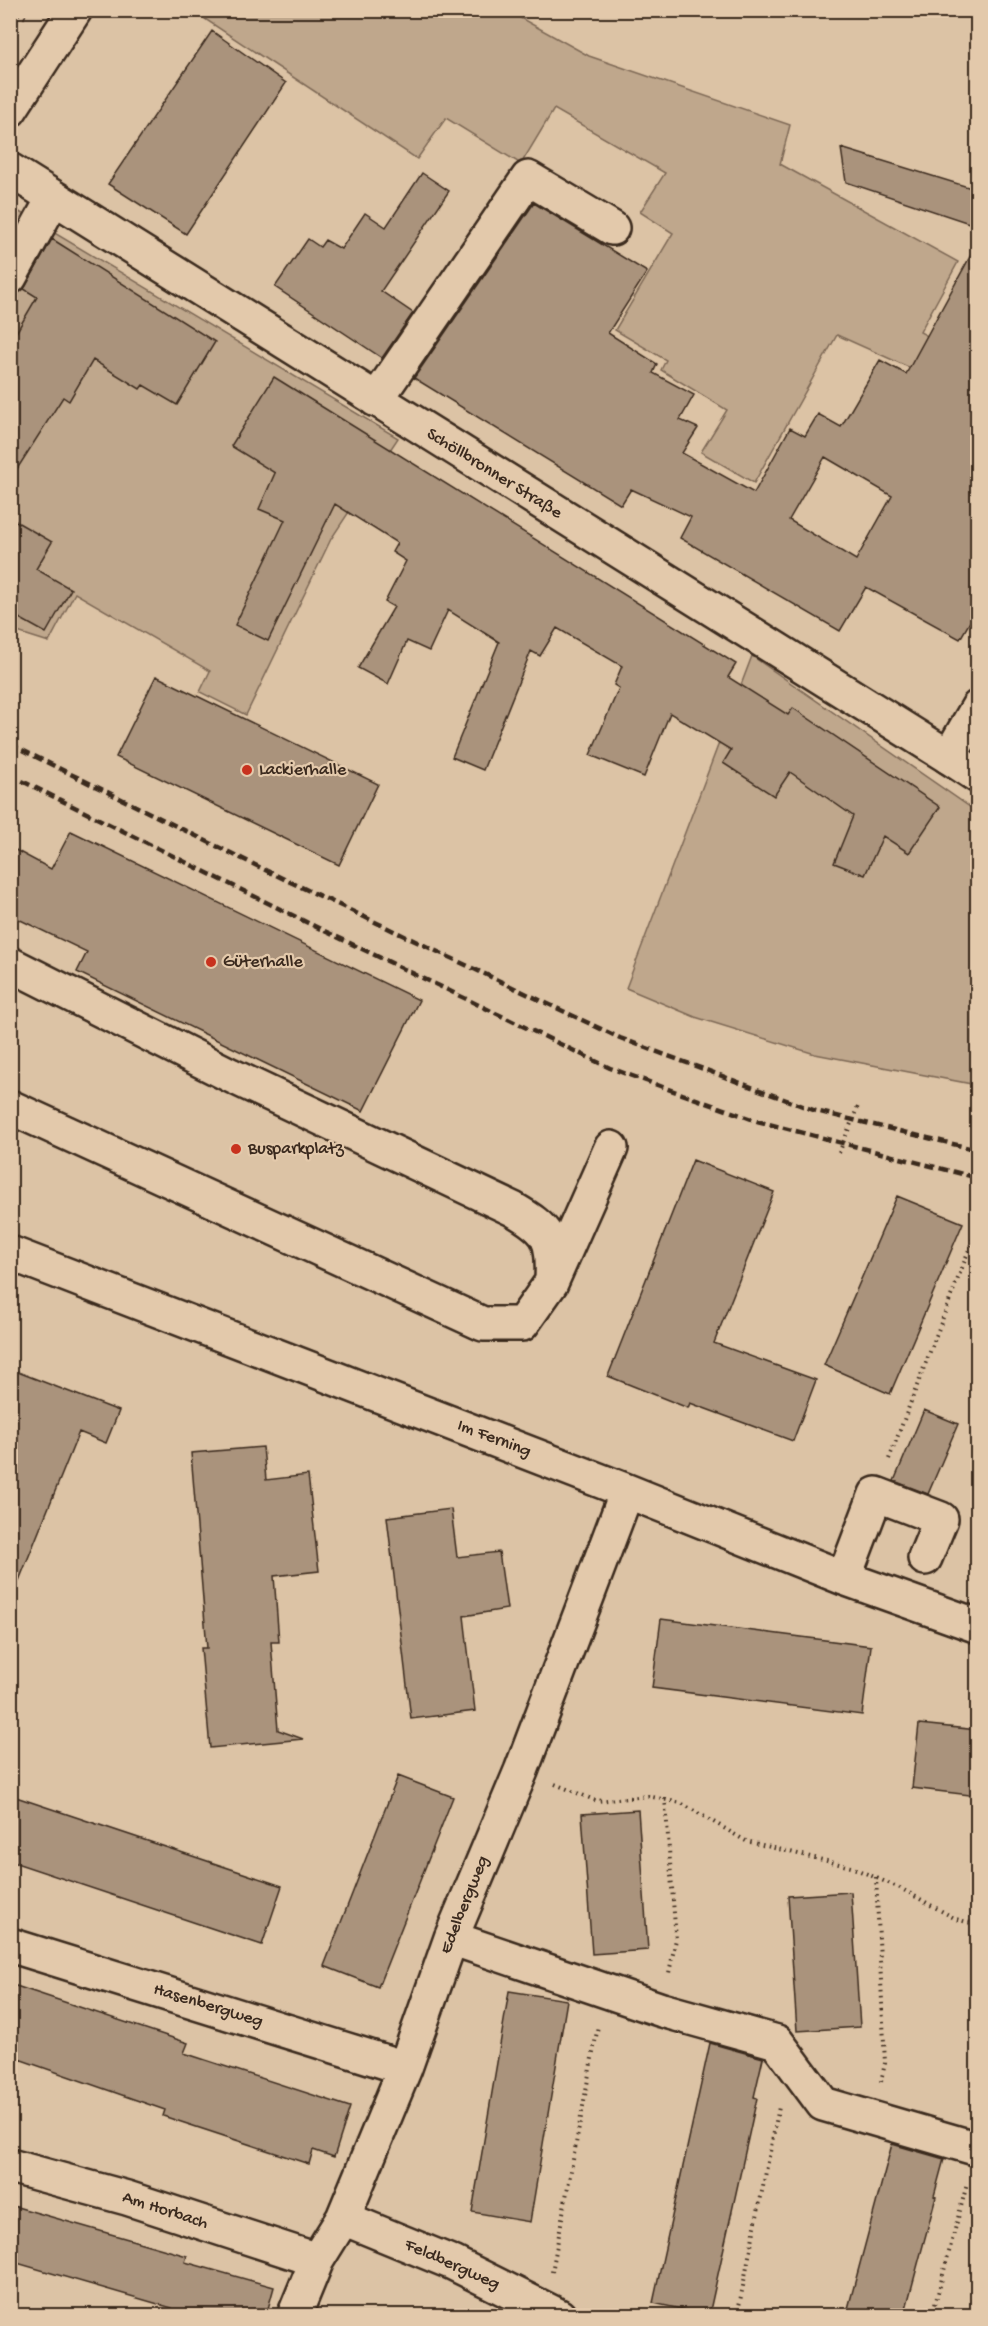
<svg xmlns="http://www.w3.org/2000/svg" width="988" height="2326" font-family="'Gochi Hand',sans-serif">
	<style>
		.green { fill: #bfa78c; stroke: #7d6855; stroke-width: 1.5 }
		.building { fill: #aa937c; stroke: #3b2a1e; stroke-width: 1.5; fill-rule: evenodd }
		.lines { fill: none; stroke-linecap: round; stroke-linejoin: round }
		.minor-casing { stroke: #3b2a1e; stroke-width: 38 }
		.major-casing { stroke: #3b2a1e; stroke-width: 38 }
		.path { stroke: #3b2a1e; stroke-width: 4; stroke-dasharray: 1.5 4.5; stroke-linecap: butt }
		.minor { stroke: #e3c9ab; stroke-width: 33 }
		.major { stroke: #e3c9ab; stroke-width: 33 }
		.rail { stroke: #3b2a1e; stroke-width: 4.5; stroke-dasharray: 9 4.5; stroke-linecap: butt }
		.poi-dot { fill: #c8321e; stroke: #e3c9ab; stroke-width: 2 }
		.labels { text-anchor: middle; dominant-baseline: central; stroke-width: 4.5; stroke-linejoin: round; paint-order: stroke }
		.street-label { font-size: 18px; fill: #3b2a1e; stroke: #e3c9ab }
		.poi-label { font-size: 18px; fill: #3b2a1e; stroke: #e3c9ab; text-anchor: start }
	</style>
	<rect width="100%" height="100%" fill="#dcc3a5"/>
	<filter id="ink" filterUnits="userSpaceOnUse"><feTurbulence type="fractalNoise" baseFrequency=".0167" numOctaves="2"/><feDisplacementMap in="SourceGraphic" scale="12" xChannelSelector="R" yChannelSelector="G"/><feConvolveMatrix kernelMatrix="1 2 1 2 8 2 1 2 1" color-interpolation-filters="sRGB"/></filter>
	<g filter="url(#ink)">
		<!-- green -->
		<path class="green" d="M 210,10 L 508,11 L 589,56 L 790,125 L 780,164 L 958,262 L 920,332 L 953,350 L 935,379 L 837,335 L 754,483 L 701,452 L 727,410 L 661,370 L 666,360 L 615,330 L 673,233 L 640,212 L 665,173 L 554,109 L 521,164 L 446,118 L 417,159 L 205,19 Z
			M 11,207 L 398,438 L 331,539 L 246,715 L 200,692 L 210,671 L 75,593 L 49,642 L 11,630 Z
			M 752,656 L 977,812 L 977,1085 L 815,1054 L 695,1017 L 626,988 Z"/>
		<!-- building -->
		<path class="building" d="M 212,31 L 286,83 L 186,234 L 108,184 Z
			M 841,148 L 978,190 L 978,226 L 846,182 Z
			M 422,173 L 449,191 L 381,291 L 413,313 L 382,358 L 275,287 L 308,239 L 320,247 L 325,240 L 341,249 L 365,213 L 386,227 Z
			M 534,203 L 647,272 L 608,333 L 657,364 L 653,373 L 694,395 L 680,420 L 698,428 L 682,453 L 754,493 L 790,428 L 805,436 L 818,414 L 841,427 L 880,360 L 906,374 L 978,242 L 978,608 L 960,639 L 866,587 L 840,631 L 680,538 L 691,517 L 631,489 L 621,505 L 414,378 ZM 825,457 L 892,496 L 856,560 L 789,520 Z
			M 52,239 L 215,342 L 177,405 L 143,385 L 140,389 L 93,360 L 69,401 L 63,397 L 10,480 L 10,343 L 37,297 L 24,289 Z
			M 274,377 L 736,664 L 728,677 L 788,715 L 793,708 L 940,807 L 909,853 L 883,836 L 865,875 L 834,863 L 853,816 L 790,772 L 774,796 L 723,763 L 731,750 L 670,713 L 644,777 L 590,755 L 619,688 L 614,685 L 622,666 L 557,628 L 540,656 L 531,651 L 483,770 L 452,757 L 499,642 L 448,610 L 429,651 L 407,641 L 388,684 L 358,668 L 394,607 L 385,602 L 406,561 L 392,552 L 397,543 L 335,504 L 268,641 L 235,625 L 285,520 L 259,509 L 275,473 L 231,446 Z
			M 10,518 L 52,542 L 36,569 L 71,589 L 46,633 L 10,613 Z
			M 156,676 L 378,784 L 339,865 L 116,757 Z
			M 71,831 L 419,1000 L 363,1111 L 77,972 L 87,952 L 10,915 L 10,847 L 51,869 Z
			M 693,1160 L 774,1192 L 714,1343 L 816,1380 L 793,1441 L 690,1403 L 688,1408 L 608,1376 Z
			M 897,1196 L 963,1223 L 890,1394 L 824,1365 Z
			M 10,1369 L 119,1411 L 106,1443 L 79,1432 L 12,1598 Z
			M 924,1410 L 958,1424 L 928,1494 L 894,1481 Z
			M 263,1447 L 266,1480 L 308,1475 L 319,1571 L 274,1576 L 279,1642 L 271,1642 L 278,1730 L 303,1739 L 210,1748 L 201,1648 L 207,1648 L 191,1453 Z
			M 451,1509 L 457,1557 L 499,1552 L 507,1609 L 464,1616 L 475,1711 L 411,1719 L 387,1517 Z
			M 661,1619 L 871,1646 L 862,1715 L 652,1688 Z
			M 919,1724 L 978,1730 L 978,1796 L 912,1788 Z
			M 398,1776 L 453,1797 L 378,1987 L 324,1966 Z
			M 10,1795 L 282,1886 L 262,1945 L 10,1861 Z
			M 638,1810 L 648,1950 L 592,1954 L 582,1814 Z
			M 851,1892 L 860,2027 L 797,2031 L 788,1896 Z
			M 10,1984 L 188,2043 L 184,2053 L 350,2107 L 334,2157 L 313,2150 L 309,2164 L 163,2116 L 165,2110 L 10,2056 Z
			M 509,1991 L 567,2000 L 530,2222 L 472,2212 Z
			M 710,2043 L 763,2058 L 754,2097 L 757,2098 L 709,2315 L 653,2303 Z
			M 892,2144 L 944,2159 L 934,2196 L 936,2197 L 904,2316 L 846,2316 Z
			M 10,2205 L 187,2256 L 185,2262 L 274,2287 L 266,2316 L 170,2316 L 172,2308 L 10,2261 Z"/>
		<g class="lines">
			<defs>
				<path id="minor" d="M 10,110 L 75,10
					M 10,170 L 949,757
					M 10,277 L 53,199
					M 376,400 L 528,178 L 612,228
					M 10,964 L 230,1075 L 513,1209 C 549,1230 554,1238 552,1280
					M 10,1107 L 483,1324 L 522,1324 L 551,1283 L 611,1148
					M 10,1253 L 627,1491 L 844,1578 L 978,1626
					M 844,1578 L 876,1494 L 941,1519 L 925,1558
					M 451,1938 L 662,2010 L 777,2042 L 823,2104 L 978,2149
					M 10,1945 L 405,2068
					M 10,2166 L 127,2198 L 317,2260
					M 343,2218 L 453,2263 L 559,2316
					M 294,2316 L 317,2260 L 343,2218 L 405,2068 L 451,1938 L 521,1771 L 627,1491"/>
				<path id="major" d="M 978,707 L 949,757 L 978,776"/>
			</defs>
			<!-- minor casing -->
			<use href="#minor" class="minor-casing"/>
			<!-- major casing -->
			<use href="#major" class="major-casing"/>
			<!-- path -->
			<path class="path" d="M 14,10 L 26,18
				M 839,1153 L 858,1106
				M 889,1459 L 978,1226
				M 555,1784 L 597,1801 L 648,1796 L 681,1803 L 746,1841 L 851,1867 L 900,1888 L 956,1919 L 978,1925
				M 665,1798 L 676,1939 L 669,1973
				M 876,1877 L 885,2063 L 881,2082
				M 552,2272 L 598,2026
				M 737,2316 L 779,2107
				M 932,2316 L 967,2184"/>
			<!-- minor -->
			<use href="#minor" class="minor"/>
			<!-- major -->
			<use href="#major" class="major"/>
			<!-- rail -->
			<path class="rail" d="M 10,744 L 263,869 L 620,1038 L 816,1111 L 978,1150
				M 10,775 L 308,923 L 610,1068 L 757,1121 L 978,1178"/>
		</g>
	</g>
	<!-- markers -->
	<g class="poi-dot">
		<circle cx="247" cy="770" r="6"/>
		<circle cx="211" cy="962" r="6"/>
		<circle cx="236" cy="1149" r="6"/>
	</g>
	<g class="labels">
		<!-- street labels -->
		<g class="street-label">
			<text transform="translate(494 474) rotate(32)">Schöllbronner Straße</text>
			<text transform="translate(494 1439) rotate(21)">Im Ferning</text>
			<text transform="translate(465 1905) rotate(-68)">Edelbergweg</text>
			<text transform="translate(208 2006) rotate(17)">Hasenbergweg</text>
			<text transform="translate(165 2211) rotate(18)">Am Horbach</text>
			<text transform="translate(452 2265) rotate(24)">Feldbergweg</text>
		</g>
		<!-- poi labels -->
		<g class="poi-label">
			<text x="259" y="770">Lackierhalle</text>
			<text x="223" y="962">Güterhalle</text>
			<text x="248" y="1149">Busparkplatz</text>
		</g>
	</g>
	<!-- margin -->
	<rect width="988" height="2326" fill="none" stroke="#e3c9ab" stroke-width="36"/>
	<rect x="18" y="18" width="952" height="2290" fill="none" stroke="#3b2a1e" stroke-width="2" filter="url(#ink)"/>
</svg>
